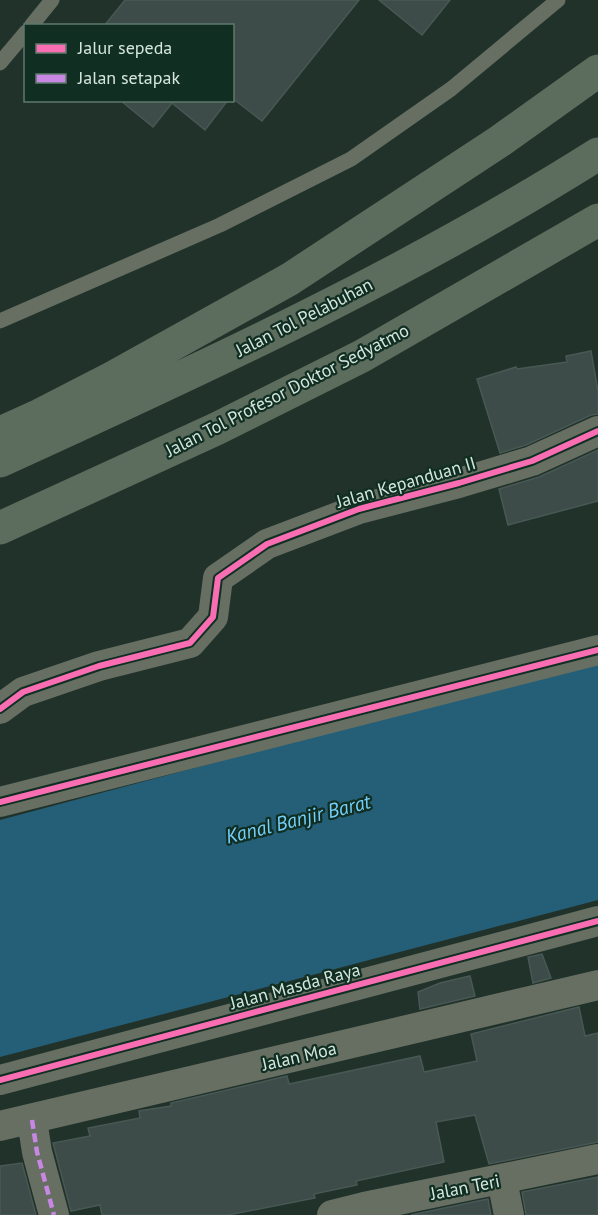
<svg xmlns="http://www.w3.org/2000/svg" width="598" height="1215" font-family="'PT Sans',sans-serif">
	<style>
		.water { fill: #255f77 }
		.building { fill: #3d4c48; stroke: #485854; stroke-width: 1.5 }
		.lines { fill: none; stroke-linecap: round; stroke-linejoin: round }
		.service { stroke: #676f63; stroke-width: 15 }
		.minor { stroke: #676f63; stroke-width: 30 }
		.motorway { stroke: #5d6d5d; stroke-width: 33 }
		.quiet { stroke: #c787e3; stroke-width: 4.5; stroke-dasharray: 9 4.5; stroke-linecap: butt }
		.cycleway-casing { stroke: #102e22; stroke-width: 10 }
		.cycleway { stroke: #f96db3; stroke-width: 6 }
		.labels { text-anchor: middle; dominant-baseline: central; stroke-width: 4.5; stroke-linejoin: round; paint-order: stroke }
		.street-label { font-size: 18px; fill: #d5e6de; stroke: #102e22 }
		.water-label { font-size: 20px; font-style: italic; fill: #74d0fb; stroke: #102e22 }
	</style>
	<rect width="100%" height="100%" fill="#21322b"/>
	<!-- water -->
	<path class="water" d="M 598,660 L 598,900 L 0,1057 L 0,820 Z"/>
	<!-- building -->
	<path class="building" d="M 125,0 L 359,0 L 262,121 L 232,98 L 232,26 L 104,26 Z
		M 379,0 L 450,0 L 422,35 Z
		M 120,100 L 228,100 L 205,130 L 172,103 L 153,127 Z
		M 591,351 L 598,391 L 598,414 L 591,415 L 526,445 L 500,453 L 477,379 L 516,367 L 517,369 L 567,362 L 566,356 Z
		M 598,450 L 598,501 L 508,525 L 499,489 L 539,477 Z
		M 542,954 L 551,978 L 533,983 L 528,957 Z
		M 470,976 L 475,996 L 420,1009 L 418,992 L 440,983 Z
		M 579,1007 L 585,1036 L 598,1033 L 598,1142 L 489,1164 L 475,1115 L 436,1122 L 444,1162 L 356,1181 L 357,1185 L 314,1194 L 315,1198 L 228,1215 L 102,1215 L 100,1205 L 71,1211 L 53,1143 L 90,1136 L 88,1128 L 140,1118 L 139,1111 L 171,1106 L 171,1103 L 287,1076 L 289,1084 L 420,1056 L 424,1072 L 477,1061 L 471,1034 Z
		M 22,1163 L 36,1215 L 0,1215 L 0,1166 Z
		M 598,1177 L 598,1215 L 526,1215 L 522,1192 Z
		M 488,1199 L 491,1215 L 411,1215 Z"/>
	<g class="lines">
		<!-- service -->
		<path class="service" d="M 31,26 L 52,0
			M 0,63 L 26,32
			M 0,321 L 220,225 L 351,159 L 451,89 L 558,0"/>
		<!-- minor -->
		<path class="minor" d="M 0,709 L 23,692 L 99,666 L 190,643 L 213,617 L 218,578 L 267,544 L 359,509 L 459,483 L 532,461 L 598,431
			M 0,802 L 598,650
			M 0,1080 L 598,921
			M 32,1120 L 37,1152 L 54,1215
			M 0,1126 L 598,985
			M 502,1180 L 509,1215
			M 332,1215 L 364,1207 L 598,1159"/>
		<!-- motorway -->
		<path class="motorway" d="M 0,433 L 40,415 L 112,378 L 290,279 L 500,141 L 598,71
			M 0,461 C 204,368 408,274 598,154
			M 0,528 L 216,429 L 362,356 L 598,220"/>
		<!-- quiet -->
		<path class="quiet" d="M 32,1120 L 37,1152 L 54,1215"/>
		<defs>
			<path id="cycleway" d="M 0,709 L 23,692 L 99,666 L 190,643 L 213,617 L 218,578 L 267,544 L 359,509 L 459,483 L 532,461 L 598,431
				M 0,802 L 598,650
				M 0,1080 L 598,921"/>
		</defs>
		<!-- cycleway casing -->
		<use href="#cycleway" class="cycleway-casing"/>
		<!-- cycleway -->
		<use href="#cycleway" class="cycleway"/>
	</g>
	<g class="labels">
		<!-- street labels -->
		<g class="street-label">
			<text transform="translate(304 317) rotate(-27)">Jalan Tol Pelabuhan</text>
			<text transform="translate(287 390) rotate(-27)">Jalan Tol Profesor Doktor Sedyatmo</text>
			<text transform="translate(406 482) rotate(-16)">Jalan Kepanduan II</text>
			<text transform="translate(295 986) rotate(-15)">Jalan Masda Raya</text>
			<text transform="translate(299 1056) rotate(-13)">Jalan Moa</text>
			<text transform="translate(465 1187) rotate(-11)">Jalan Teri</text>
		</g>
		<!-- water labels -->
		<g class="water-label">
			<text transform="translate(298 819) rotate(-14)">Kanal Banjir Barat</text>
		</g>
	</g>
	<!-- legend -->
	<rect x="24" y="24" width="210" height="78" fill="#102e22" stroke="#5f786d" stroke-width="1.5"/>
	<rect x="36" y="44" width="30" height="9" fill="#f96db3" stroke="#5f786d" stroke-width="1.5"/>
	<text x="78" y="54" font-size="18" fill="#d5e6de">Jalur sepeda</text>
	<rect x="36" y="74" width="30" height="9" fill="#c787e3" stroke="#5f786d" stroke-width="1.5"/>
	<text x="78" y="84" font-size="18" fill="#d5e6de">Jalan setapak</text>
</svg>
